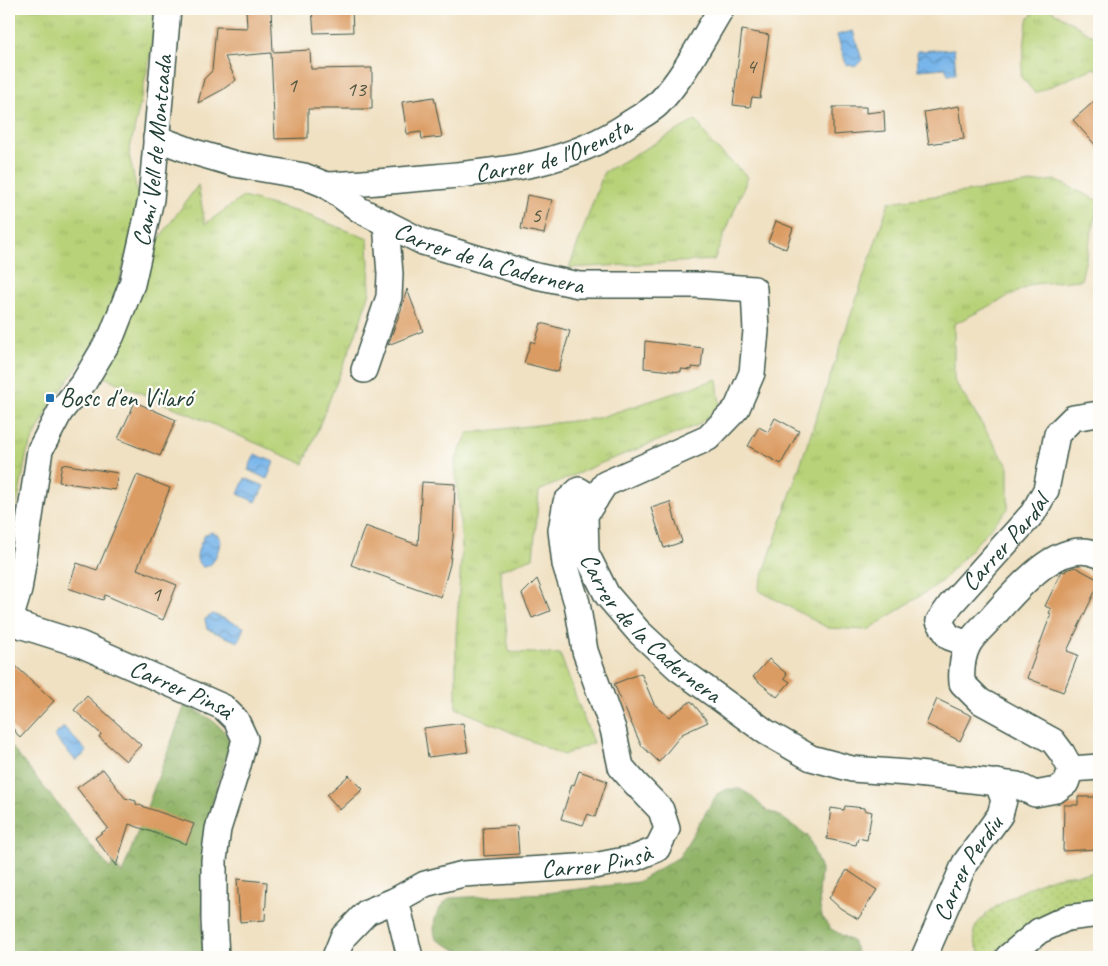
<svg xmlns="http://www.w3.org/2000/svg" width="1108" height="966" font-family="Caveat,sans-serif">
	<style>
		.grass { fill: url(#grass-tufts); stroke: #6b8856 }
		.forest { fill: url(#forest-crowns); stroke: #58784e }
		.garden { fill: url(#garden-dots); stroke: #6b8856 }
		.water { fill: url(#water-waves); stroke: #4c798f }
		.building { fill: #db9c64 }
		.lines { fill: none; stroke-linecap: round; stroke-linejoin: round }
		.street-casing { stroke: #3e5649; stroke-width: 28 }
		.street { stroke: #fff; stroke-width: 25 }
		.poi-dot { fill: #1f6fb2; stroke: #fdfcf7; stroke-width: 2 }
		.labels { text-anchor: middle; dominant-baseline: central; stroke-width: 4.5; stroke-linejoin: round; paint-order: stroke }
		.number-label { font-size: 22px; fill: #4e5540 }
		.street-label { font-size: 25px; fill: #1f3d34; stroke: #fdfcf7 }
		.poi-label { font-size: 25px; fill: #1f3d34; stroke: #fdfcf7; text-anchor: start }
	</style>
	<defs>
		<pattern id="grass-tufts" width="24" height="20" patternUnits="userSpaceOnUse" patternTransform="scale(1.25)"><rect width="24" height="20" fill="#b7d278"/><path d="M3 7l-1-3M5 7V3M7 7l1-3M15 17l-1-3M17 17v-4M19 17l1-3" fill="none" stroke="#9db568"/></pattern>
		<pattern id="forest-crowns" width="20" height="18" patternUnits="userSpaceOnUse" patternTransform="scale(1.25)"><rect width="20" height="18" fill="#91b468"/><path d="M2 6a3 3 0 1 1 6 0M12 15a3 3 0 1 1 6 0" fill="none" stroke="#769456"/></pattern>
		<pattern id="garden-dots" width="8" height="8" patternUnits="userSpaceOnUse" patternTransform="scale(1.25)"><rect width="8" height="8" fill="#b7d278"/><path d="M2 2h.1M6 6h.1" fill="none" stroke="#9db568" stroke-width="1.8" stroke-linecap="round"/></pattern>
		<pattern id="water-waves" width="16" height="10" patternUnits="userSpaceOnUse" patternTransform="scale(1.25)"><rect width="16" height="10" fill="#78b5ea"/><path d="M0 5q4-4 8 0t8 0" fill="none" stroke="#6294be"/></pattern>
	</defs>
	<rect width="100%" height="100%" fill="#fdfcf7"/>
	<filter id="ink" filterUnits="userSpaceOnUse"><feTurbulence type="fractalNoise" baseFrequency=".02" numOctaves="2"/><feDisplacementMap in="SourceGraphic" scale="10" xChannelSelector="R" yChannelSelector="G"/><feConvolveMatrix kernelMatrix="1 2 1 2 8 2 1 2 1" color-interpolation-filters="sRGB"/></filter>
	<filter id="wash" filterUnits="userSpaceOnUse"><feTurbulence type="fractalNoise" baseFrequency=".0096" numOctaves="4" result="noise"/><feDisplacementMap in="SourceGraphic" scale="20" xChannelSelector="R" yChannelSelector="G"/><feGaussianBlur stdDeviation="1.12" result="paint"/><feColorMatrix in="noise" values="0 0 0 0 0 0 0 0 0 0 0 0 0 0 0 0 0 1.4 0 .05"/><feComposite in="paint" operator="in"/></filter>
	<g filter="url(#wash)">
		<rect width="100%" height="100%" fill="#f0e1c3"/>
		<!-- grass -->
		<path class="grass" d="M 9,9 L 159,9 L 151,52 L 129,154 L 140,206 L 110,315 L 83,360 L 51,404 L 27,452 L 14,522 L 9,531 Z
			M 1036,9 L 1049,9 L 1095,37 L 1099,30 L 1099,71 L 1094,68 L 1035,93 L 1021,77 L 1027,21 Z
			M 696,120 L 712,144 L 748,177 L 714,260 L 569,268 L 604,172 Z
			M 1055,180 L 1099,201 L 1081,280 L 1033,284 L 954,324 L 954,380 L 1008,466 L 1008,509 L 941,582 L 868,630 L 828,628 L 758,590 L 889,202 Z
			M 198,185 L 205,224 L 243,197 L 305,214 L 368,239 L 370,292 L 357,331 L 304,464 L 104,377 L 158,240 Z
			M 717,379 L 720,405 L 698,425 L 599,464 L 539,491 L 533,558 L 500,570 L 509,652 L 560,654 L 593,743 L 563,755 L 456,708 L 456,637 L 462,546 L 455,461 L 468,433 L 598,418 Z"/>
		<!-- forest -->
		<path class="forest" d="M 185,705 C 203,715 222,722 230,743 L 209,813 L 202,928 L 204,957 L 9,957 L 9,744 L 110,869 L 113,863 L 122,874 Z
			M 728,789 L 740,789 L 750,795 L 767,811 L 778,815 L 808,836 L 821,870 L 819,894 L 820,908 L 823,919 L 831,929 L 852,941 L 859,957 L 479,957 L 457,950 L 436,939 C 431,921 436,910 450,898 L 546,893 L 638,882 L 679,857 L 717,794 Z"/>
		<!-- garden -->
		<path class="garden" d="M 1099,872 L 1099,905 L 999,957 L 981,957 C 979,950 972,939 974,931 C 978,911 1037,881 1057,877 C 1070,874 1085,874 1099,872 Z"/>
		<!-- water -->
		<path class="water" d="M 853,31 L 862,60 L 855,67 L 846,64 L 837,35 Z
			M 954,49 L 956,74 L 948,74 L 945,68 L 918,70 L 917,51 Z
			M 255,454 L 274,462 L 267,479 L 248,470 Z
			M 245,478 L 264,486 L 256,502 L 238,494 Z
			M 211,532 L 218,535 L 221,542 C 217,552 215,567 203,567 C 191,560 200,546 204,536 Z
			M 213,614 L 244,627 L 238,642 L 207,629 L 205,619 Z
			M 64,727 L 87,752 L 76,761 L 54,736 Z"/>
		<g id="blocks">
			<!-- building -->
			<path class="building" d="M 246,9 L 271,9 L 273,52 L 310,50 L 311,69 L 372,68 L 372,109 L 308,109 L 308,138 L 275,139 L 271,53 L 225,57 L 236,80 L 222,90 L 198,103 L 204,79 L 212,71 L 216,27 L 247,28 Z
				M 312,9 L 352,9 L 353,32 L 314,33 Z
				M 742,30 L 769,35 L 760,98 L 752,97 L 750,107 L 733,105 Z
				M 434,97 L 442,137 L 422,139 L 421,132 L 407,134 L 402,102 Z
				M 1099,97 L 1099,149 L 1073,120 Z
				M 959,106 L 964,139 L 929,144 L 924,112 Z
				M 833,107 L 866,107 L 866,113 L 884,111 L 885,131 L 833,135 Z
				M 527,195 L 552,200 L 544,234 L 521,229 Z
				M 776,221 L 793,228 L 786,249 L 768,242 Z
				M 407,289 L 423,331 L 388,345 L 402,307 Z
				M 541,323 L 570,331 L 558,372 L 524,363 L 531,341 L 535,343 Z
				M 645,341 L 703,348 L 701,368 L 692,367 L 692,370 L 681,369 L 681,372 L 644,368 Z
				M 135,402 L 176,420 L 160,456 L 118,439 Z
				M 775,418 L 799,431 L 781,464 L 748,446 L 759,427 L 768,432 Z
				M 62,464 L 118,473 L 115,490 L 59,482 Z
				M 137,475 L 170,488 L 137,569 L 177,585 L 163,620 L 105,595 L 103,600 L 68,588 L 77,563 L 97,570 Z
				M 422,482 L 455,484 L 453,539 L 450,564 L 441,597 L 351,565 L 365,526 L 418,545 Z
				M 670,502 L 682,542 L 664,548 L 651,508 Z
				M 1075,567 L 1099,580 L 1099,583 L 1067,651 L 1078,655 L 1066,686 L 1063,692 L 1027,678 L 1051,614 L 1049,613 L 1051,609 L 1045,606 L 1062,571 L 1065,572 L 1066,570 Z
				M 537,579 L 550,611 L 532,618 L 522,594 Z
				M 769,659 L 787,674 L 784,678 L 790,682 L 777,697 L 753,677 Z
				M 9,660 L 54,701 L 20,738 L 9,723 Z
				M 641,673 L 654,704 L 669,717 L 691,701 L 708,722 L 682,734 L 659,762 L 641,745 L 614,684 Z
				M 87,696 L 141,745 L 126,761 L 99,737 L 101,734 L 74,710 Z
				M 937,699 L 972,716 L 960,741 L 926,724 Z
				M 463,723 L 468,752 L 428,757 L 424,728 Z
				M 103,769 L 125,798 L 136,801 L 136,804 L 194,824 L 186,844 L 129,824 L 116,866 L 95,838 L 108,828 L 77,788 Z
				M 579,771 L 607,781 L 595,817 L 588,814 L 583,825 L 561,819 L 572,784 L 574,785 Z
				M 349,775 L 363,789 L 340,810 L 327,795 Z
				M 1078,797 L 1099,797 L 1099,849 L 1063,851 L 1064,805 L 1078,805 Z
				M 845,806 L 864,808 L 864,810 L 872,812 L 867,840 L 858,838 L 856,845 L 827,839 L 831,808 L 844,810 Z
				M 517,826 L 519,854 L 484,856 L 483,828 Z
				M 847,870 L 877,890 L 858,919 L 840,908 L 829,898 Z
				M 237,879 L 267,882 L 265,920 L 240,922 Z"/>
		</g>
	</g>
	<g filter="url(#ink)">
		<use href="#blocks" fill-opacity="0" stroke="#3e5649" stroke-width="1"/>
		<g class="lines">
			<defs>
				<g id="street">
					<path id="s1" d="M 156,138 L 194,152 L 235,164 L 304,176 L 326,185 L 360,210 L 423,242 L 536,276 L 579,285 L 696,285 L 754,289 L 756,331 L 752,373 L 737,408 L 708,438 L 605,484 L 585,515 L 586,553 L 607,595 L 638,631 L 679,669 L 766,732 L 811,758 L 852,769 L 908,773 L 1017,785 L 1035,794 L 1056,790 L 1066,783 L 1071,769 L 1062,753 L 1053,741 L 980,701 L 962,683 C 961,670 962,657 968,645 C 973,635 985,625 993,616 C 1017,590 1059,536 1099,555"/>
					<path id="s2" d="M 326,185 C 362,184 399,180 435,177 C 506,171 570,164 630,123 C 639,117 651,111 658,104 C 684,77 702,40 721,9"/>
					<path d="M 364,370 L 389,297 L 390,274 L 386,223"/>
					<path id="s3" d="M 10,622 L 80,644 L 223,707 L 236,720 L 245,739 L 237,769 L 218,829 L 214,860 L 214,920 L 216,957"/>
					<path id="s4" d="M 9,623 L 19,590 L 40,450 L 60,412 L 84,382 L 112,335 L 132,284 L 151,199 L 168,9"/>
					<path id="s5" d="M 968,644 L 949,637 L 939,621 L 951,604 L 1033,513 L 1046,490 L 1057,434 L 1073,418 L 1099,414"/>
					<path d="M 1071,769 L 1099,767"/>
					<path d="M 396,900 L 410,957"/>
					<path id="s6" d="M 335,957 L 343,937 L 367,912 L 396,900 L 425,884 L 463,874 L 594,866 L 635,858 L 657,849 L 667,829 L 661,810 L 635,783 L 621,767 L 613,729 L 585,651 L 577,603 L 565,564 L 561,530 L 566,502 L 579,490 L 595,500"/>
					<path id="s7" d="M 924,957 L 965,863 L 1000,815 L 1004,800 L 997,782"/>
					<path d="M 1008,957 L 1039,931 L 1067,918 L 1099,914"/>
				</g>
			</defs>
			<!-- street casing -->
			<use href="#street" class="street-casing"/>
			<!-- street -->
			<use href="#street" class="street"/>
		</g>
	</g>
	<!-- markers -->
	<rect class="poi-dot" x="45" y="393" width="10" height="10" rx="2.5"/>
	<g class="labels">
		<!-- number labels -->
		<g class="number-label">
			<text x="751" y="66">4</text>
			<text x="292" y="85">1</text>
			<text x="356" y="89">13</text>
			<text x="536" y="215">5</text>
			<text x="156" y="594">1</text>
		</g>
		<!-- street labels -->
		<g class="street-label">
			<text stroke="none"><textPath href="#s2" startOffset="231">Carrer de l'Oreneta</textPath></text>
			<text stroke="none"><textPath href="#s4" startOffset="502">Camí Vell de Montcada</textPath></text>
			<text stroke="none"><textPath href="#s1" startOffset="358">Carrer de la Cadernera</textPath></text>
			<text stroke="none"><textPath href="#s5" startOffset="142">Carrer Pardal</textPath></text>
			<text stroke="none"><textPath href="#s1" startOffset="1079">Carrer de la Cadernera</textPath></text>
			<text stroke="none"><textPath href="#s3" startOffset="185">Carrer Pinsà</textPath></text>
			<text stroke="none"><textPath href="#s6" startOffset="294">Carrer Pinsà</textPath></text>
			<text stroke="none"><textPath href="#s7" startOffset="99">Carrer Perdiu</textPath></text>
		</g>
		<!-- poi labels -->
		<g class="poi-label">
			<text x="60" y="398">Bosc d'en Vilaró</text>
		</g>
	</g>
	<!-- margin -->
	<rect width="1108" height="966" fill="none" stroke="#fdfcf7" stroke-width="30"/>
</svg>
